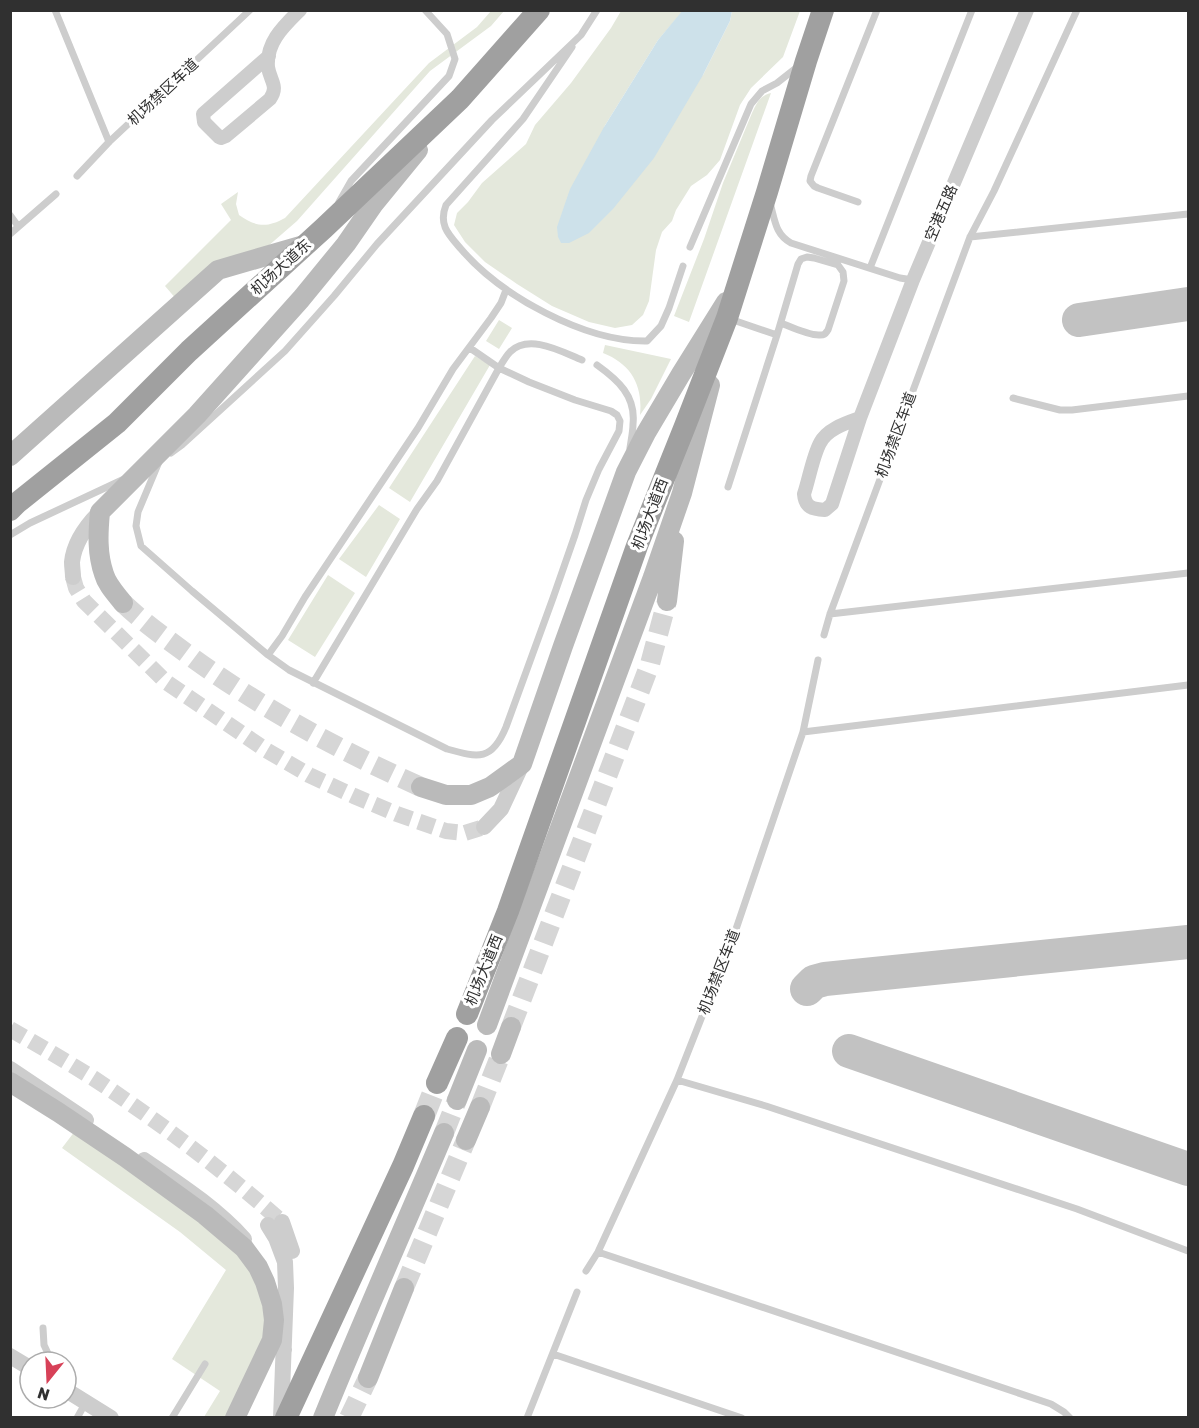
<svg xmlns="http://www.w3.org/2000/svg" width="1199" height="1428" font-family="Rubik,'Noto Sans SC',sans-serif">
	<style>
		.green { fill: #e4e8dc }
		.water { fill: #cde1ea }
		.lines { fill: none; stroke-linecap: round; stroke-linejoin: round }
		.taxiway { stroke: #c2c2c2; stroke-width: 34 }
		.tertiary-tunnel { stroke: #d6d6d6; stroke-width: 16; stroke-dasharray: 16 8; stroke-linecap: butt }
		.secondary-tunnel { stroke: #d6d6d6; stroke-width: 20; stroke-dasharray: 20 10; stroke-linecap: butt }
		.trunk-tunnel { stroke: #d6d6d6; stroke-width: 22; stroke-dasharray: 22 11; stroke-linecap: butt }
		.service { stroke: #cdcdcd; stroke-width: 7 }
		.minor { stroke: #cdcdcd; stroke-width: 14 }
		.tertiary { stroke: #cdcdcd; stroke-width: 16 }
		.secondary { stroke: #bababa; stroke-width: 20 }
		.trunk { stroke: #a0a0a0; stroke-width: 22 }
		.labels { text-anchor: middle; dominant-baseline: central; stroke-width: 6; stroke-linejoin: round; paint-order: stroke }
		.street-label { font-size: 15px; fill: #303030; stroke: #fff }
	</style>
	<rect width="100%" height="100%" fill="#fff"/>
	<!-- green -->
	<path class="green" d="M 491,11 L 504,11 L 491,26 L 430,71 L 297,221 L 267,247 L 177,300 L 165,286 L 231,220 L 221,204 L 238,192 L 236,204 L 239,215 C 256,227 267,228 285,218 L 429,63 L 477,27 Z
		M 621,11 L 683,11 L 658,40 L 604,127 L 703,75 L 730,21 L 732,11 L 800,11 L 783,57 L 751,88 L 740,105 L 720,160 L 707,175 L 691,186 L 676,210 L 672,221 L 662,232 L 656,250 L 649,301 L 643,315 L 632,325 L 615,328 L 589,322 L 552,306 L 517,284 L 485,262 L 465,242 L 454,225 L 457,213 L 468,202 L 482,183 L 526,144 L 535,125 L 571,83 L 611,28 Z
		M 771,93 L 689,322 L 674,316 L 704,239 L 723,183 L 752,113 C 757,103 759,96 771,93 Z
		M 499,320 L 512,328 L 499,349 L 486,341 Z
		M 605,345 L 671,359 L 651,399 L 640,415 C 643,385 631,364 603,353 Z
		M 475,356 L 490,365 L 410,502 L 389,488 Z
		M 379,505 L 400,519 L 366,577 L 339,559 Z
		M 328,575 L 355,593 L 315,657 L 288,640 Z
		M 75,1131 L 172,1199 L 233,1249 L 257,1274 L 267,1331 L 228,1417 L 204,1417 L 220,1391 L 172,1359 L 226,1270 L 180,1232 L 62,1148 Z"/>
	<!-- water -->
	<path class="water" d="M 683,10 L 732,11 L 730,21 L 703,75 L 654,158 L 613,209 L 589,233 L 569,243 L 561,243 L 558,237 L 557,227 L 570,189 L 604,127 L 658,40 Z"/>
	<g class="lines">
		<!-- taxiway -->
		<path class="taxiway" d="M 1079,320 L 1188,304
			M 807,989 L 814,982 L 825,979 L 1188,942
			M 849,1051 L 1188,1169"/>
		<!-- tertiary-tunnel -->
		<path class="tertiary-tunnel" d="M 73,577 L 76,588 L 84,601 L 166,682 L 266,750 L 309,775 L 354,796 L 397,814 L 446,831 L 465,833 L 484,827
			M 10,1029 C 38,1045 66,1061 93,1078 C 159,1122 222,1169 282,1222"/>
		<!-- secondary-tunnel -->
		<path class="secondary-tunnel" d="M 123,603 C 145,624 170,641 194,659 C 265,710 341,751 421,787
			M 511,1027 L 650,664 L 667,601
			M 480,1107 L 501,1054
			M 444,1133 L 457,1100
			M 404,1288 L 466,1140
			M 349,1418 L 368,1378"/>
		<!-- trunk-tunnel -->
		<path class="trunk-tunnel" d="M 424,1116 L 437,1083"/>
		<!-- service -->
		<path class="service" d="M 55,10 L 109,142
			M 572,47 L 523,119 L 446,205 C 438,225 449,235 461,249 C 501,296 585,342 647,341 L 661,326 L 669,308 L 683,266
			M 77,176 L 109,142 L 250,10
			M 339,202 L 351,181 L 449,76 L 455,59 L 447,34 L 425,10
			M 858,202 L 818,188 L 814,186 L 810,181 L 811,176 L 877,10
			M 770,203 C 775,220 775,234 791,243 L 900,278 L 913,280
			M 10,215 L 18,226
			M 10,234 L 56,194
			M 970,237 L 1188,214
			M 690,247 L 751,104 L 762,91 L 777,83 L 796,68
			M 870,268 L 972,10
			M 730,319 L 777,335 L 798,264 L 801,259 L 807,257 L 814,258 L 838,265 L 843,272 L 844,281 L 828,330 C 825,334 825,335 820,335 C 810,336 791,327 781,323
			M 597,365 C 618,380 636,396 633,424 C 633,432 631,440 630,448
			M 1013,398 L 1060,410 L 1072,410 L 1188,396
			M 171,453 L 182,445 L 285,351 L 334,296 L 377,244 L 492,120 L 581,35 L 597,10
			M 159,462 L 138,512 L 136,526 L 141,546 L 192,591 L 268,655 L 289,670 L 447,749 C 479,758 492,761 506,727 L 553,598 L 575,535 L 586,500 L 599,469 L 619,431 L 620,421 L 617,415 L 611,411 L 575,400 L 529,382 L 499,368 L 470,348
			M 728,487 L 777,335
			M 10,535 L 30,523 L 122,480
			M 830,614 L 1188,573
			M 824,635 L 830,614 L 970,237 L 994,191 L 1077,10
			M 268,655 L 282,636 L 305,597 L 418,428 L 453,369 L 491,318 L 501,303 L 506,290
			M 313,683 L 417,509 L 437,481 L 499,368 C 502,363 506,356 510,352 C 529,333 562,352 582,360
			M 803,732 L 1188,685
			M 677,1080 L 766,1106 L 1077,1209 L 1188,1251
			M 598,1252 L 1051,1404 L 1064,1412 L 1070,1418
			M 586,1271 L 598,1252 L 677,1080 L 734,935 L 803,732 L 818,660
			M 43,1328 L 44,1345 L 52,1362
			M 553,1354 L 742,1418
			M 77,1418 L 86,1402
			M 172,1418 L 205,1364
			M 527,1418 L 577,1292"/>
		<!-- minor -->
		<path class="minor" d="M 269,56 L 203,114 L 204,122 L 219,137 L 221,138 L 226,136 L 270,99 C 279,86 270,81 268,67 C 266,42 284,26 300,10
			M 860,418 C 846,423 827,429 820,443 C 813,456 809,479 804,494 C 805,508 813,509 825,510 L 832,504 L 860,418 L 913,280 L 1027,10"/>
		<!-- tertiary -->
		<path class="tertiary" d="M 73,577 C 73,572 72,567 72,562 C 74,543 87,525 100,512
			M 484,827 L 501,809 L 522,764
			M 10,1069 L 86,1120
			M 144,1160 C 179,1184 215,1207 244,1239
			M 282,1222 L 292,1251
			M 268,1225 L 276,1238 L 285,1262 L 286,1288 L 281,1418
			M 279,1315 L 284,1350
			M 10,1356 L 30,1368
			M 66,1390 L 111,1418"/>
		<!-- secondary -->
		<path class="secondary" d="M 10,456 L 218,270 L 307,244
			M 667,601 L 674,541
			M 123,603 C 116,594 107,585 104,574 C 97,554 98,533 100,512 L 197,415 L 301,299 L 346,244 L 373,205 L 418,150
			M 421,787 L 446,795 L 471,795 L 490,787 L 522,764 L 563,646 L 626,472 L 646,433 L 681,374 L 726,302
			M 487,1025 L 653,577 L 682,493 L 710,385
			M 501,1054 L 511,1027
			M 10,1082 L 58,1112 L 125,1157 L 205,1215 L 244,1248 L 258,1267 L 265,1282 L 272,1304 L 274,1320 L 272,1340 L 235,1418
			M 457,1100 L 477,1050
			M 466,1140 L 480,1107
			M 368,1378 L 404,1288
			M 323,1418 C 362,1322 404,1228 444,1133"/>
		<!-- trunk -->
		<path class="trunk" d="M 10,510 L 17,503 L 117,423 L 189,351 L 324,228 L 460,99 L 539,10
			M 467,1014 L 508,911 L 637,546 L 685,426 L 727,318 L 767,192 L 806,61 L 823,10
			M 437,1083 L 457,1038
			M 286,1418 L 403,1166 L 424,1116"/>
	</g>
	<g class="labels">
		<!-- street labels -->
		<g class="street-label">
			<text transform="translate(163 92) rotate(-43)">机场禁区车道</text>
			<text transform="translate(941 213) rotate(-67)">空港五路</text>
			<text transform="translate(281 267) rotate(-42)">机场大道东</text>
			<text transform="translate(896 435) rotate(-70)">机场禁区车道</text>
			<text transform="translate(650 514) rotate(-69)">机场大道西</text>
			<text transform="translate(484 970) rotate(-68)">机场大道西</text>
			<text transform="translate(719 972) rotate(-69)">机场禁区车道</text>
		</g>
	</g>
	<!-- border -->
	<rect width="1199" height="1428" fill="none" stroke="#303030" stroke-width="24"/>
	<!-- north arrow -->
	<g transform="translate(48 1380) rotate(198)"><circle r="28" fill="#ffffff" stroke="#acacac" stroke-width="1.5"/>
	<path d="M0-4.5L10 22L0 15L-10 22Z" fill="#d74158"/>
	<text y="-9" font-size="16" font-weight="bold" text-anchor="middle" fill="#303030">N</text>
	</g>
</svg>
